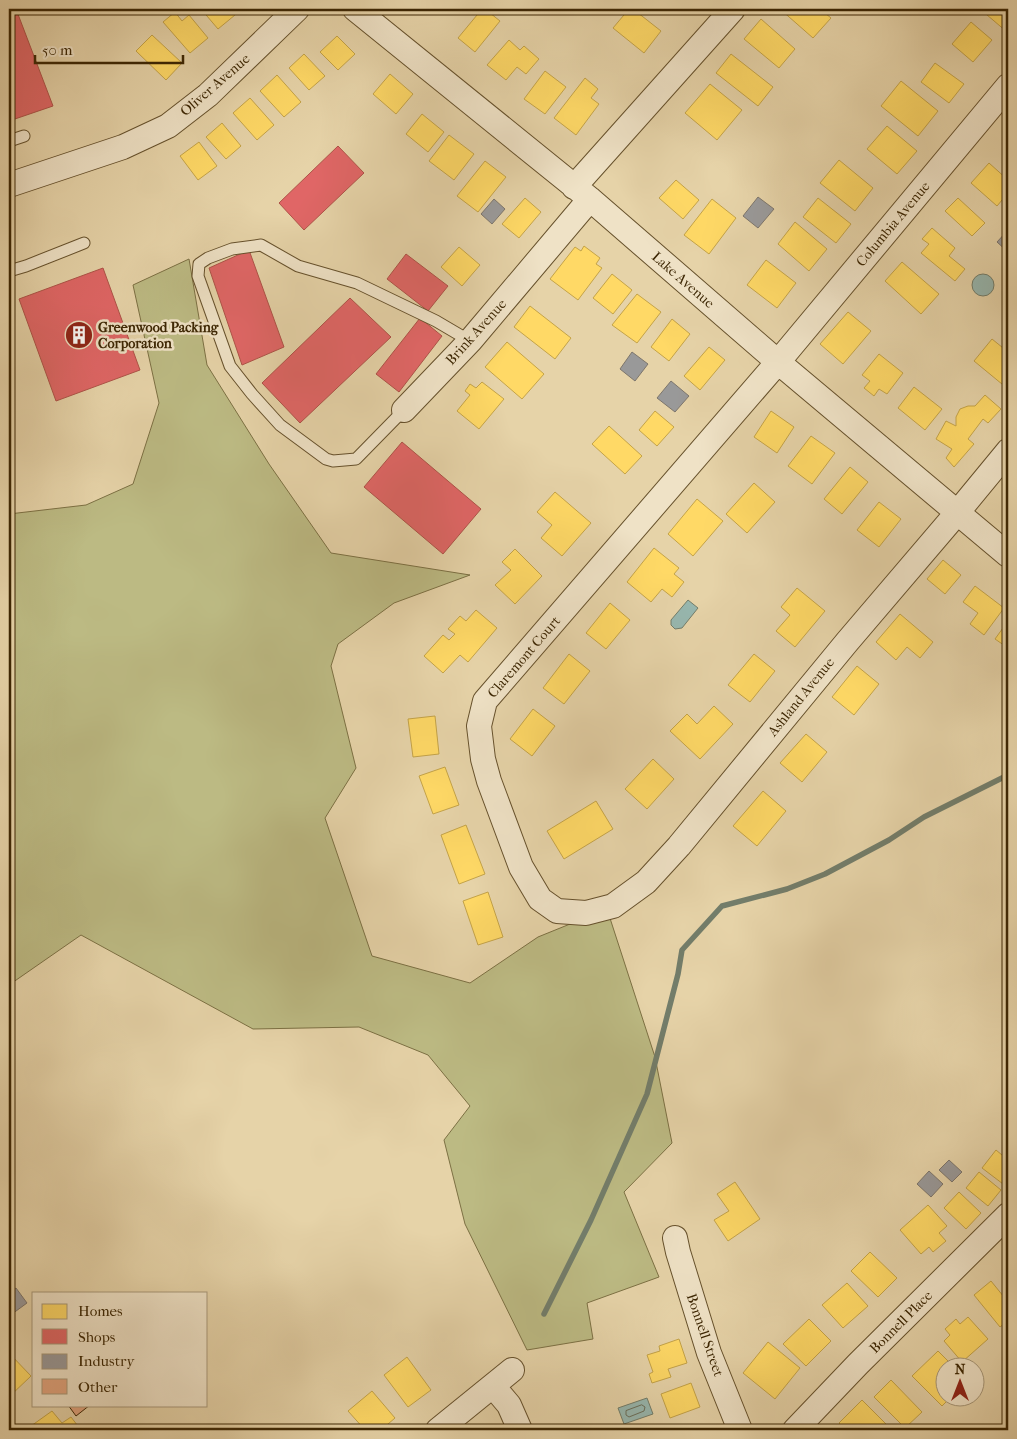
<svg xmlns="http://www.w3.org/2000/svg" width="1017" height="1439" font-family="'IM FELL French Canon',serif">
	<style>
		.green { fill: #bcba83; stroke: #7c7043 }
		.water { fill: #97b7af; stroke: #737d6a }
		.homes { fill: #ffd966; stroke: #c4a348 }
		.shops { fill: #e06666; stroke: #af5348 }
		.industry { fill: #999; stroke: #7d766c }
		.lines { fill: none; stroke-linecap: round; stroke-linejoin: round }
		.shore { stroke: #6a6e59; stroke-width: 1 }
		.stream { stroke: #737d6a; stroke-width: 5.5 }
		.building { fill: #e2a57f; stroke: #3c2603 }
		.service-casing { stroke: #66512c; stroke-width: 13 }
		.minor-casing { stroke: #66512c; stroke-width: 26 }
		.service { stroke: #efe2c6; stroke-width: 11 }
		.minor { stroke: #efe2c6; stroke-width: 24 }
		.labels { text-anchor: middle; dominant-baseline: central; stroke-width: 5; stroke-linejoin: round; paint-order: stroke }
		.street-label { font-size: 14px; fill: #3c2603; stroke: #efe2c6 }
		.poi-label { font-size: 14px; font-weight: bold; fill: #3c2603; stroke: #efe2c6; text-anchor: start }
	</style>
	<rect width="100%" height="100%" fill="#e6d3a8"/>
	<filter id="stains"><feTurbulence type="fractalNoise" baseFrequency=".004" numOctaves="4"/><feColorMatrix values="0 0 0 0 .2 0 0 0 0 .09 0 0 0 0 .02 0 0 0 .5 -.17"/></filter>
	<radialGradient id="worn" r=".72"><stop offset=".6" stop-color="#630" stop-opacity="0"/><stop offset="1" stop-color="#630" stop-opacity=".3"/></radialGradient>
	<!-- green -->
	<path class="green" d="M 189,259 L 207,365 L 269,464 L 331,553 L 470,575 L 394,603 L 338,644 L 331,666 L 356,768 L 325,818 L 372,956 L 470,983 L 538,937 L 607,909 L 655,1057 L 672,1143 L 624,1192 L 659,1277 L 587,1303 L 593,1339 L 527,1350 L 465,1224 L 444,1140 L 470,1106 L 428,1055 L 359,1027 L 253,1029 L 81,935 L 9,985 L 9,514 L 86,505 L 133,484 L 159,403 L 133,285 Z"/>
	<!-- water -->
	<path class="water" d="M972 285a11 11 0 1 1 22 0a11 11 0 1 1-22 0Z
		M 688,600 L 698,608 L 682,628 L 675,629 L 671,625 L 671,620 Z
		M 647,1398 L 653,1414 L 624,1424 L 618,1408 Z"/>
	<!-- homes -->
	<path class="homes" d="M 201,9 L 230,9 L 235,15 L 218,29 Z
		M 482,9 L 485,9 L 500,21 L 475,52 L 458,38 Z
		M 629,9 L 633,9 L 661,31 L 644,53 L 613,28 Z
		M 780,9 L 820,9 L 831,18 L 813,38 Z
		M 980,9 L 1008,9 L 1008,31 L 1007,32 Z
		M 175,12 L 182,21 L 189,15 L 208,38 L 190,53 L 163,22 Z
		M 761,19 L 795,49 L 779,68 L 744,39 Z
		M 971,22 L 992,40 L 973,62 L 952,44 Z
		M 152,35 L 182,63 L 166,80 L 136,51 Z
		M 337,36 L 355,54 L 338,70 L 320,52 Z
		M 509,40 L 520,50 L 524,46 L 539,59 L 526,74 L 517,67 L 506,80 L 487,65 Z
		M 304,54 L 325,76 L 309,90 L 289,68 Z
		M 731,54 L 773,87 L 758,106 L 716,73 Z
		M 935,63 L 964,84 L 949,103 L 921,82 Z
		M 545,71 L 566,87 L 545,114 L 524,99 Z
		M 390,74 L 413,94 L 396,114 L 373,94 Z
		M 277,75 L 301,102 L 284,117 L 260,91 Z
		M 585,78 L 598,89 L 591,98 L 599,104 L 576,135 L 554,118 Z
		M 901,81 L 938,111 L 918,136 L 881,106 Z
		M 710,84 L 742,110 L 717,140 L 685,113 Z
		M 250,98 L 274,125 L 257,140 L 233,113 Z
		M 422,114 L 444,132 L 428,152 L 406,134 Z
		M 222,123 L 241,146 L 226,159 L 206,137 Z
		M 887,126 L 917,151 L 897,174 L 867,149 Z
		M 449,135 L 474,154 L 454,180 L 429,161 Z
		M 199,142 L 217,166 L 198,180 L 180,156 Z
		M 839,160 L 873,188 L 855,211 L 820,183 Z
		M 485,161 L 506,177 L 478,212 L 457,196 Z
		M 989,163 L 1008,180 L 1008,193 L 997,206 L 971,183 Z
		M 676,180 L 699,200 L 683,219 L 659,198 Z
		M 525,198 L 541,212 L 519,238 L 502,224 Z
		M 818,198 L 851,224 L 836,243 L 803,217 Z
		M 958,198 L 985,223 L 972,236 L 945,211 Z
		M 712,199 L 736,218 L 709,254 L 684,235 Z
		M 795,222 L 827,249 L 809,271 L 778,244 Z
		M 932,228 L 955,248 L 949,256 L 965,269 L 955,281 L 921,253 L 929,244 L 922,239 Z
		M 584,246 L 600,258 L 596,264 L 602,268 L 578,300 L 550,279 L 575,247 L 581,251 Z
		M 459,247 L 480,265 L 462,286 L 441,267 Z
		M 766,260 L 796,283 L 777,308 L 747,285 Z
		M 902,262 L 939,294 L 921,314 L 885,281 Z
		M 612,274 L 632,290 L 613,314 L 593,298 Z
		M 637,294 L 661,312 L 637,343 L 612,325 Z
		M 530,306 L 571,338 L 555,359 L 514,327 Z
		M 848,312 L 871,331 L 843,364 L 820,344 Z
		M 672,319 L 690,334 L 669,361 L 651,347 Z
		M 992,339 L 1008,352 L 1008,389 L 974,361 Z
		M 507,342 L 544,374 L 522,399 L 485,367 Z
		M 709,347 L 725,360 L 700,390 L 684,376 Z
		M 879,354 L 903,373 L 887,394 L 879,389 L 874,396 L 864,388 L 870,381 L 862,375 Z
		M 482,382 L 504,399 L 479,429 L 457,411 L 470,395 L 465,391 L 470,384 L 476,388 Z
		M 914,387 L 942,409 L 925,430 L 898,408 Z
		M 985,395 L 1001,409 L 988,423 L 983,419 L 968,439 L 974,444 L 954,467 L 946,458 L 952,449 L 936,439 L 946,421 L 956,426 L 956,417 L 960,409 L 968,406 L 975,406 Z
		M 655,411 L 674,427 L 657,446 L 639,430 Z
		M 771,411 L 794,427 L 777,453 L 754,437 Z
		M 609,426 L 642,456 L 625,474 L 592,444 Z
		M 811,436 L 835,453 L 812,484 L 788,466 Z
		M 850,467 L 868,482 L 842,514 L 824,499 Z
		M 754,483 L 775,502 L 747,533 L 726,514 Z
		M 555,492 L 591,523 L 562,556 L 541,538 L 552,525 L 537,512 Z
		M 697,499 L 723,521 L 693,556 L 668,534 Z
		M 879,502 L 901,519 L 879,547 L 857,530 Z
		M 654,548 L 679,568 L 674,574 L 684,582 L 672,597 L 662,589 L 651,602 L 627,582 Z
		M 515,549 L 542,576 L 515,604 L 495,585 L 511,570 L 502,562 Z
		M 943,560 L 961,575 L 945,594 L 927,579 Z
		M 975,586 L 1004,608 L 984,635 L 970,624 L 978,613 L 963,602 Z
		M 797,588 L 825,611 L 795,647 L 776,631 L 790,615 L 781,607 Z
		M 610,603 L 630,620 L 606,649 L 586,633 Z
		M 476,610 L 497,628 L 468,662 L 460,655 L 443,673 L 424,656 L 443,635 L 449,640 L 455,634 L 448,629 L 460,616 L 466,621 Z
		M 900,614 L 933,642 L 920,658 L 907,647 L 896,660 L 876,642 Z
		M 1008,621 L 1008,648 L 995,639 Z
		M 569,654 L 590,671 L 564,704 L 543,688 Z
		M 754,654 L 775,671 L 750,702 L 728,685 Z
		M 857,666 L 879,684 L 854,715 L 832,697 Z
		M 714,706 L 733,724 L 700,759 L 670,731 L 687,714 L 697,724 Z
		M 533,709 L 555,726 L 532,756 L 510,739 Z
		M 435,716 L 439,754 L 413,757 L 408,719 Z
		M 806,734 L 827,752 L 802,782 L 780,763 Z
		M 653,759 L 674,779 L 647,809 L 625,789 Z
		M 445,767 L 459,805 L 433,814 L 419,776 Z
		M 763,791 L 786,811 L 757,846 L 733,826 Z
		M 596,801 L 613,829 L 564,859 L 547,831 Z
		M 466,825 L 485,874 L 459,884 L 441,835 Z
		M 488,892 L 503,937 L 478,945 L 463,901 Z
		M 996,1150 L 1008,1160 L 1007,1187 L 982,1168 Z
		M 979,1172 L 1001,1190 L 988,1206 L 966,1188 Z
		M 735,1182 L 760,1219 L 728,1241 L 714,1220 L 729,1211 L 717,1194 Z
		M 959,1192 L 981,1213 L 966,1229 L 944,1208 Z
		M 928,1205 L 947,1226 L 939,1233 L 946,1241 L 933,1252 L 929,1247 L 921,1254 L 900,1230 Z
		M 870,1252 L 897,1278 L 878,1297 L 851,1271 Z
		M 991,1281 L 1008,1302 L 1008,1321 L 1000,1327 L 974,1295 Z
		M 847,1283 L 868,1306 L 843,1328 L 822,1305 Z
		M 968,1317 L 988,1339 L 962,1362 L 944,1341 L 950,1335 L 945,1329 L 956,1319 L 960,1324 Z
		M 809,1319 L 831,1341 L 806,1366 L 783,1344 Z
		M 679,1339 L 687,1363 L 668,1369 L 671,1377 L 652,1383 L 649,1374 L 653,1372 L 647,1355 L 660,1351 L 659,1346 Z
		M 768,1342 L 800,1368 L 775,1399 L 743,1373 Z
		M 938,1351 L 953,1366 L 944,1366 L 944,1396 L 952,1396 L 942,1406 L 912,1376 Z
		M 9,1353 L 31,1376 L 10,1396 L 9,1394 Z
		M 407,1357 L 431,1390 L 408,1407 L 384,1375 Z
		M 891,1380 L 922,1412 L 905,1428 L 874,1397 Z
		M 691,1383 L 700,1407 L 670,1418 L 661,1394 Z
		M 372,1391 L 395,1418 L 381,1430 L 365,1430 L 348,1411 Z
		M 862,1400 L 892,1430 L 846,1430 L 839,1423 Z
		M 52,1411 L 62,1423 L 71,1417 L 81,1430 L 34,1430 L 31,1426 Z"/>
	<!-- shops -->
	<path class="shops" d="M 9,9 L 16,9 L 53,106 L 9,121 Z
		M 338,146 L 364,173 L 304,230 L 279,203 Z
		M 249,250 L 284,347 L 242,365 L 209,268 Z
		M 406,254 L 448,286 L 428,311 L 387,279 Z
		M 103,268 L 140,370 L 56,401 L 19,299 Z
		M 350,298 L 391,337 L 300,423 L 262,383 Z
		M 420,318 L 442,336 L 399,392 L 376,374 Z
		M 402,442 L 481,509 L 443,554 L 364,487 Z"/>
	<!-- industry -->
	<path class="industry" d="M 758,197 L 774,209 L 758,228 L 743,216 Z
		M 494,199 L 505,209 L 492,224 L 481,214 Z
		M 1008,230 L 1008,252 L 997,242 Z
		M 632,352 L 648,364 L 635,381 L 620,369 Z
		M 671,381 L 689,396 L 675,412 L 657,398 Z
		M 949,1160 L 962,1172 L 952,1182 L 939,1170 Z
		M 929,1171 L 943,1184 L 931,1197 L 917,1184 Z
		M 16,1288 L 27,1303 L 12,1314 L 9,1310 L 9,1293 Z"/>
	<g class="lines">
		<!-- shore -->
		<path class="shore" d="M 642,1405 L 645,1407 L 644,1411 L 629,1417 L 626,1415 L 626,1411 Z"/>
		<!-- stream -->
		<path class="stream" d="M 544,1314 L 591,1220 L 647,1094 L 678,974 L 682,950 L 722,906 L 787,889 L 825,874 L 889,840 L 924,817 L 1008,775"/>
	</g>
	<!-- building -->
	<path class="building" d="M 68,1405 L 90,1405 L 76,1416 Z"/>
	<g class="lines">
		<defs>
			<path id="service" d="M 9,141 L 24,136
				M 9,271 L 26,266 L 84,243
				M 404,410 L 356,459 L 333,461 L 326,459 L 280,425 L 252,394 L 230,366 L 198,276 L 199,264 L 208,258 L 232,249 L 261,245 L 298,266 L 357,283 L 436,321 L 470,341"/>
			<path id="minor" d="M 355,9 L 590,199 L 778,362 L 1008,555
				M 1008,86 L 778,362 L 485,701 L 479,726 L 483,759 L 489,781 L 521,867 L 540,899 L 557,911 L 586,913 L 613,906 L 646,882 L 679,846 L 847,642 L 957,513 L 1008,451
				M 9,185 L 123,147 L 168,126 L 208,95 L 297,9
				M 574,187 L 733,9
				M 404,410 L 470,341 L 590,199
				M 675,1238 L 678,1252 L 709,1353 L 740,1430
				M 493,1386 L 509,1405 L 520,1430
				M 438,1430 L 512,1370
				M 795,1430 L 858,1364 L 1008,1215"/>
		</defs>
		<!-- service casing -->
		<use href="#service" class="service-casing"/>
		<!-- minor casing -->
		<use href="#minor" class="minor-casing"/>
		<!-- service -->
		<use href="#service" class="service"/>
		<!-- minor -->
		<use href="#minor" class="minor"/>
	</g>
	<!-- icons -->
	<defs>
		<symbol id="building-disc" viewBox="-11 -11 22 22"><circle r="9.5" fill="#8f2418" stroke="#efe2c6"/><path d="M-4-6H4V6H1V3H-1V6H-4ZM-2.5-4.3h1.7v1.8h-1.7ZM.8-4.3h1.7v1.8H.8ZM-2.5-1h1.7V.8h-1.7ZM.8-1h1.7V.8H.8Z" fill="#fff"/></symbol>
	</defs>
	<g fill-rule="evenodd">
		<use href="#building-disc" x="63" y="319" width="32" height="32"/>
	</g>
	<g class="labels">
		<!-- street labels -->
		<g class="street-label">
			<text transform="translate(215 85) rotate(-41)">Oliver Avenue</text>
			<text transform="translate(893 224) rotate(-50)">Columbia Avenue</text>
			<text transform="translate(683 280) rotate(41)">Lake Avenue</text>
			<text transform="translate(476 332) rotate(-48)">Brink Avenue</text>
			<text transform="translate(524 657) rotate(-49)">Claremont Court</text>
			<text transform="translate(801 697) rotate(-51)">Ashland Avenue</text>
			<text transform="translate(901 1322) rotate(-45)">Bonnell Place</text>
			<text transform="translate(705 1335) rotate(71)">Bonnell Street</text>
		</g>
		<!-- poi labels -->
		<g class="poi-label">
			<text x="98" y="327">Greenwood Packing<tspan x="98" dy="16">Corporation</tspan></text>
		</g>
	</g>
	<!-- margin -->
	<rect width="1017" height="1439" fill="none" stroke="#e6d3a8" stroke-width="30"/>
	<rect x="10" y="10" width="997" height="1419" fill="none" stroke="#3c2603" stroke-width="2.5"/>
	<rect x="15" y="15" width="987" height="1409" fill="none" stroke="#3c2603"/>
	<!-- legend -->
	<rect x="32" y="1292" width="175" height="115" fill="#efe2c6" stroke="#a79778"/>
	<rect x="42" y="1304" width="25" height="15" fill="#ffd966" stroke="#a79778"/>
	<text x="78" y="1316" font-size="15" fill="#3c2603">Homes</text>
	<rect x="42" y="1329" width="25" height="15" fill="#e06666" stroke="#a79778"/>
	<text x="78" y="1342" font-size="15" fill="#3c2603">Shops</text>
	<rect x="42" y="1354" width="25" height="15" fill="#999999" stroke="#a79778"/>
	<text x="78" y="1366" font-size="15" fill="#3c2603">Industry</text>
	<rect x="42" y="1379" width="25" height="15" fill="#e2a57f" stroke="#a79778"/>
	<text x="78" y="1392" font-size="15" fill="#3c2603">Other</text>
	<!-- north arrow -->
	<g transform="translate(960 1382)"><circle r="24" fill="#efe2c6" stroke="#a79778"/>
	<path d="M0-4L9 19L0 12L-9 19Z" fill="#8f2418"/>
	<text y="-8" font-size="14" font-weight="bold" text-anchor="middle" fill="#3c2603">N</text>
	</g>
	<!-- scale -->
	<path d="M35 55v8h148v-8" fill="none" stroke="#3c2603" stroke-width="2.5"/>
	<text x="42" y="55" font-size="15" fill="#3c2603" stroke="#efe2c6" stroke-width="4" paint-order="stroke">50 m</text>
	<rect width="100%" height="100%" filter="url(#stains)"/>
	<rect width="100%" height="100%" fill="url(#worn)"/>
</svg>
